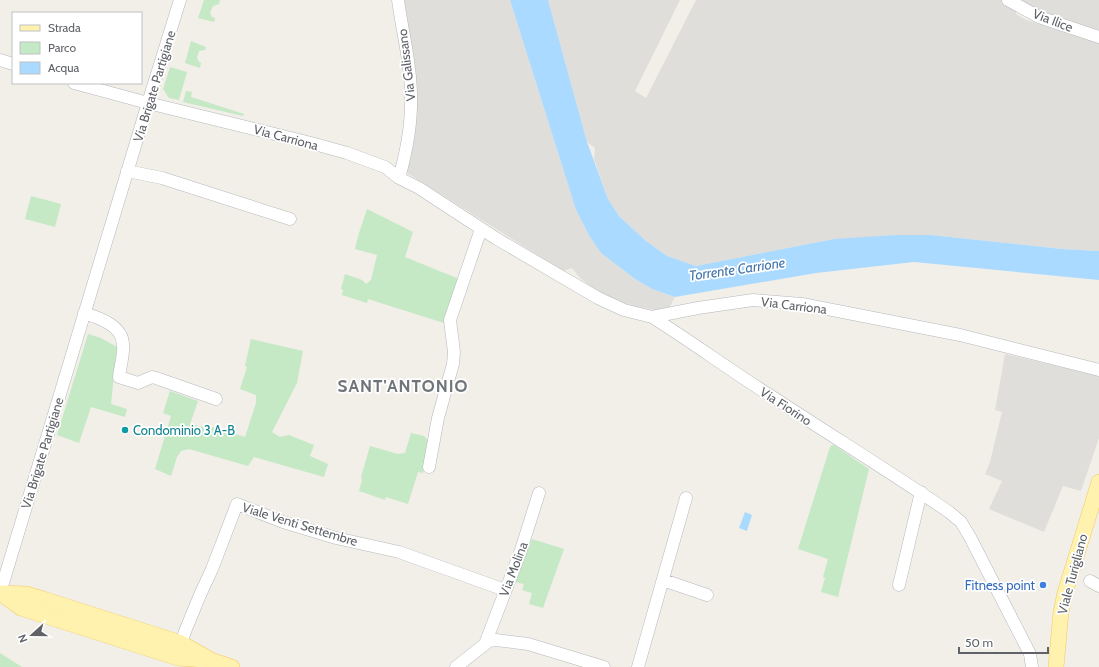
<svg xmlns="http://www.w3.org/2000/svg" width="1099" height="667" font-family="Cabin,sans-serif">
	<style>
		.industrial { fill: #e0deda }
		.green { fill: #c5e8c5 }
		.water { fill: #aadaff }
		.lines { fill: none; stroke-linecap: round; stroke-linejoin: round }
		.minor-casing { stroke: #b5b8bc; stroke-width: 13 }
		.major-casing { stroke: #f2c960; stroke-width: 16 }
		.minor { stroke: #fff; stroke-width: 12 }
		.major { stroke: #fff2af; stroke-width: 15 }
		.culture-dot { fill: #0f9aa8; stroke: #fff; stroke-width: 1.5 }
		.shop-dot { fill: #3f7fe0; stroke: #fff; stroke-width: 1.5 }
		.labels { text-anchor: middle; dominant-baseline: central; stroke-width: 3.5; stroke-linejoin: round; paint-order: stroke }
		.street-label { font-size: 13px; fill: #5f6368; stroke: #fff }
		.culture-label { font-size: 13px; fill: #0d838f; stroke: #fff; text-anchor: start }
		.shop-label { font-size: 13px; fill: #366cbe; stroke: #fff; text-anchor: end }
		.water-label { font-size: 14px; font-style: italic; fill: #4174aa; stroke: #fff }
		.district-label { font-size: 17px; font-weight: bold; letter-spacing: 1px; fill: #70757a; stroke: #fff }
	</style>
	<rect width="100%" height="100%" fill="#f1efe8"/>
	<!-- industrial -->
	<path class="industrial" d="M 397,0 L 510,0 L 576,210 L 590,237 L 601,253 L 635,279 L 652,289 L 675,297 L 668,310 L 656,310 L 637,307 L 613,299 L 591,287 L 579,277 L 572,268 L 563,271 L 404,171 L 412,118 Z
		M 548,0 L 680,0 L 635,91 L 646,98 L 696,0 L 1003,0 L 1016,9 L 1016,14 L 1026,20 L 1099,43 L 1099,251 L 1062,249 L 931,235 L 834,239 L 696,266 L 667,256 L 646,241 L 619,216 L 608,199 L 594,159 L 595,148 L 587,142 Z
		M 1018,0 L 1099,0 L 1099,30 L 1080,27 L 1047,17 Z
		M 1005,354 L 1099,376 L 1099,438 L 1081,491 L 1063,486 L 1044,532 L 989,509 L 1002,481 L 985,474 L 990,462 L 1002,412 L 995,410 Z"/>
	<!-- green -->
	<path class="green" d="M 204,0 L 220,0 L 219,4 L 213,6 L 210,13 L 212,17 L 215,18 L 214,22 L 198,18 Z
		M 191,41 L 206,47 L 205,50 L 199,51 L 197,58 L 199,62 L 201,63 L 200,68 L 185,63 Z
		M 170,67 L 187,72 L 179,100 L 169,98 L 163,89 Z
		M 186,91 L 192,92 L 191,97 L 244,114 L 243,116 L 183,102 Z
		M 31,196 L 61,204 L 55,227 L 25,219 Z
		M 367,209 L 413,232 L 405,257 L 459,279 L 444,323 L 368,299 L 367,303 L 342,295 L 343,290 L 341,289 L 345,274 L 362,280 L 366,284 L 371,280 L 377,255 L 355,249 L 359,233 Z
		M 88,334 L 101,338 L 117,347 L 111,404 L 127,409 L 125,417 L 91,407 L 79,443 L 57,435 Z
		M 251,339 L 303,351 L 297,383 L 272,432 L 280,437 L 289,435 L 314,445 L 310,456 L 328,464 L 324,477 L 254,457 L 248,466 L 189,449 L 181,451 L 177,457 L 171,476 L 155,469 L 171,416 L 163,413 L 170,391 L 198,401 L 190,424 L 211,429 L 212,427 L 245,437 L 256,403 L 256,395 L 240,389 L 247,367 L 245,366 Z
		M 411,433 L 424,436 L 429,442 L 423,473 L 418,472 L 408,504 L 386,497 L 385,500 L 359,491 L 362,480 L 361,477 L 370,446 L 398,454 L 405,453 Z
		M 832,445 L 834,445 L 869,469 L 838,597 L 821,592 L 825,578 L 823,577 L 828,559 L 798,549 L 830,447 Z
		M 532,539 L 564,549 L 543,608 L 529,604 L 532,593 L 522,590 L 524,584 L 514,582 Z
		M 0,653 L 22,667 L 0,667 Z"/>
	<!-- water -->
	<path class="water" d="M 510,0 L 548,0 L 587,142 L 608,199 L 619,216 L 646,241 L 667,256 L 696,266 L 834,239 L 896,235 L 931,235 L 1062,249 L 1099,251 L 1099,280 L 914,262 L 816,273 L 675,297 L 652,289 L 635,279 L 601,253 L 590,237 L 576,210 Z
		M 745,512 L 752,515 L 747,531 L 739,528 Z"/>
	<g class="lines">
		<defs>
			<path id="minor" d="M 398,0 C 402,31 411,63 411,95 C 412,123 407,150 399,178
				M 1008,0 L 1039,17 L 1099,37
				M 0,60 L 13,64
				M 74,83 L 148,103 L 311,143 L 347,153 L 385,167 L 399,178 L 419,188 L 497,239 L 598,298 L 624,310 L 652,317 L 698,308 L 753,300 L 802,304 L 960,335 L 1099,370
				M 127,171 L 162,178 L 290,219
				M 84,313 C 100,318 123,326 123,345 C 124,355 120,367 119,377 L 138,383 L 152,377 L 156,378 L 216,399
				M 652,317 C 692,342 731,371 771,396 C 830,435 891,472 949,512 L 961,522 L 970,537 L 1030,654 L 1032,667
				M 429,467 L 438,418 L 453,364 L 454,352 L 450,320 L 481,229
				M 663,580 L 707,595
				M 1090,581 L 1099,586
				M 899,585 L 921,492
				M 0,593 L 148,103 L 180,0
				M 181,643 L 186,629 L 200,595 L 212,569 L 237,504 L 283,522 L 336,538 L 399,552 L 505,590
				M 485,644 L 520,553 L 539,493
				M 456,667 L 489,641 L 496,640 L 528,644 L 604,667
				M 638,667 L 686,498"/>
			<path id="major" d="M 0,593 L 26,594 L 43,599 L 181,643 L 211,660 L 232,667
				M 0,593 L 21,608 L 178,658 L 206,660
				M 1056,667 L 1061,612 L 1065,593 L 1099,482"/>
		</defs>
		<!-- minor casing -->
		<use href="#minor" class="minor-casing"/>
		<!-- major casing -->
		<use href="#major" class="major-casing"/>
		<!-- minor -->
		<use href="#minor" class="minor"/>
		<!-- major -->
		<use href="#major" class="major"/>
	</g>
	<!-- markers -->
	<circle class="culture-dot" cx="125" cy="430" r="4"/>
	<circle class="shop-dot" cx="1043" cy="585" r="4"/>
	<g class="labels">
		<!-- street labels -->
		<g class="street-label">
			<text transform="translate(1053 20) rotate(21)">Via Ilice</text>
			<text transform="translate(406 65) rotate(-97)">Via Galissano</text>
			<text transform="translate(154 86) rotate(-73)">Via Brigate Partigiane</text>
			<text transform="translate(286 137) rotate(15)">Via Carriona</text>
			<text transform="translate(794 305) rotate(7)">Via Carriona</text>
			<text transform="translate(786 406) rotate(33)">Via Fiorino</text>
			<text transform="translate(42 453) rotate(-73)">Via Brigate Partigiane</text>
			<text transform="translate(300 524) rotate(17)">Viale Venti Settembre</text>
			<text transform="translate(513 569) rotate(-69)">Via Molina</text>
			<text transform="translate(1072 574) rotate(-75)">Viale Turigliano</text>
		</g>
		<!-- culture labels -->
		<g class="culture-label">
			<text x="133" y="430">Condominio 3 A-B</text>
		</g>
		<!-- shop labels -->
		<g class="shop-label">
			<text x="1035" y="585">Fitness point</text>
		</g>
		<!-- water labels -->
		<g class="water-label">
			<text transform="translate(737 269) rotate(-8)">Torrente Carrione</text>
		</g>
		<!-- district labels -->
		<g class="district-label">
			<text x="403" y="386">SANT'ANTONIO</text>
		</g>
	</g>
	<!-- legend -->
	<rect x="12" y="12" width="130" height="72" fill="#ffffff" stroke="#bfc1c3"/>
	<rect x="20" y="25" width="20" height="6" fill="#fff2af" stroke="#bfc1c3"/>
	<text x="48" y="32" font-size="12" fill="#5f6368">Strada</text>
	<rect x="20" y="42" width="20" height="12" fill="#c5e8c5" stroke="#bfc1c3"/>
	<text x="48" y="52" font-size="12" fill="#5f6368">Parco</text>
	<rect x="20" y="62" width="20" height="12" fill="#aadaff" stroke="#bfc1c3"/>
	<text x="48" y="72" font-size="12" fill="#5f6368">Acqua</text>
	<!-- north arrow -->
	<g transform="translate(32 635) rotate(249)" stroke="#ffffff" stroke-width="3" paint-order="stroke">
	<path d="M0-3L7 15L0 10L-7 15Z" fill="#5f6368"/>
	<text y="-6" font-size="11" font-weight="bold" text-anchor="middle" fill="#5f6368">N</text>
	</g>
	<!-- scale -->
	<path d="M959 647v6h89v-6" fill="none" stroke="#5f6368" stroke-width="2"/>
	<text x="965" y="647" font-size="12" fill="#5f6368" stroke="#ffffff" stroke-width="3" paint-order="stroke">50 m</text>
</svg>
